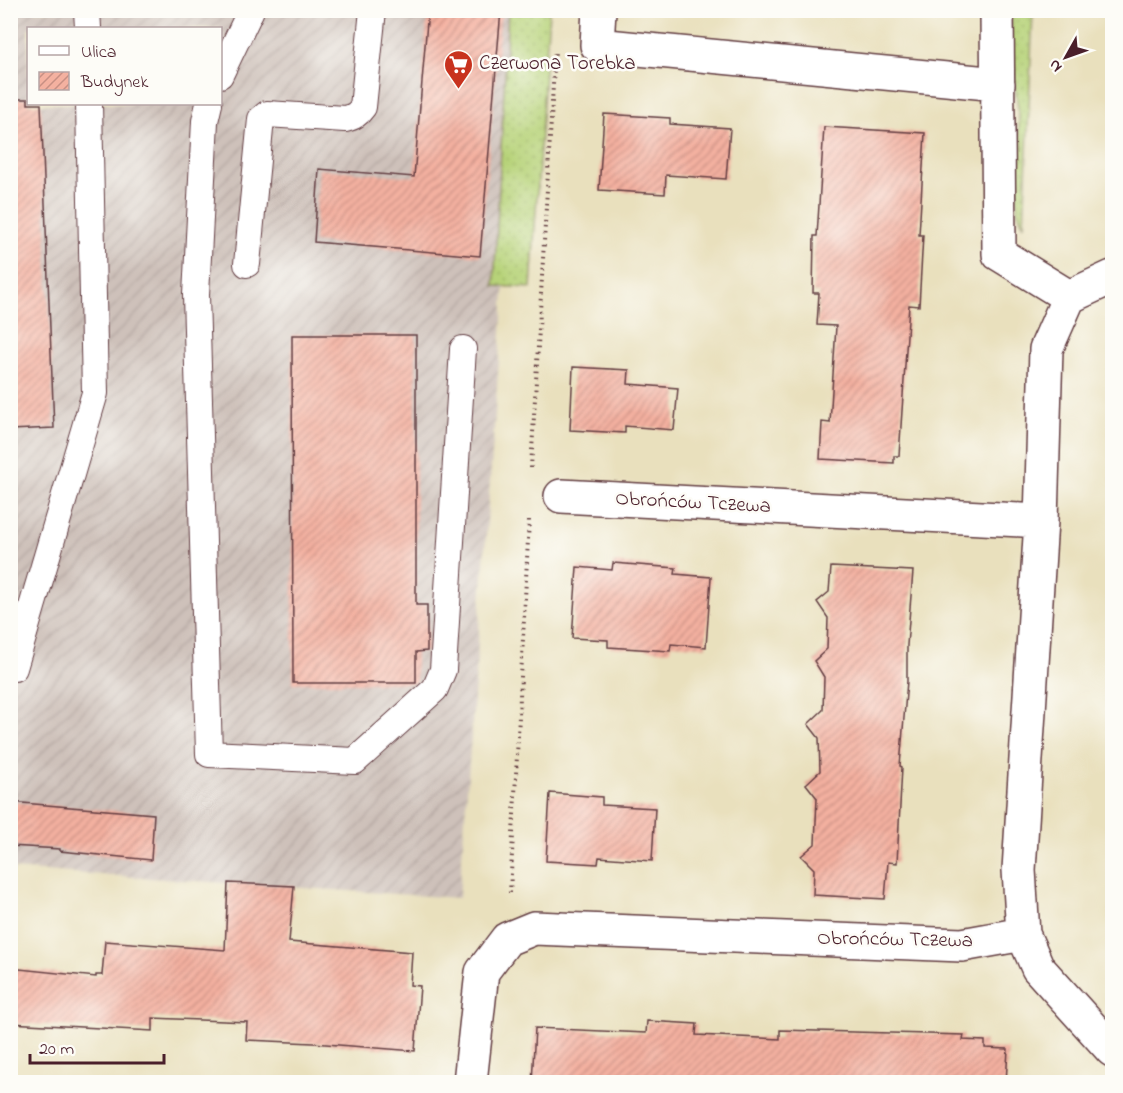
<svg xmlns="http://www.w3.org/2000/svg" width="1123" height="1093" font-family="'Indie Flower',sans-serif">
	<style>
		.industrial { fill: url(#industrial-furrows); fill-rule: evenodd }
		.grass { fill: url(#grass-dots); stroke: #807952; stroke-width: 1.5 }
		.building { fill: url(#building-hatch) }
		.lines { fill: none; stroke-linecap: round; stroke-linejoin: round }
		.service-casing { stroke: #623c41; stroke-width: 28 }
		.minor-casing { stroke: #623c41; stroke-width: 36 }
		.path { stroke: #623c41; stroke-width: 4; stroke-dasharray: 1.5 4.5; stroke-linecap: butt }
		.service { stroke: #fff; stroke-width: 26 }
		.minor { stroke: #fff; stroke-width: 33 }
		.labels { text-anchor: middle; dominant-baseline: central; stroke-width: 5; stroke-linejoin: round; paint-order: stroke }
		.poi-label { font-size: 21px; fill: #4a1f2b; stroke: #fdfcf7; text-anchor: start }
		.street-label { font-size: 21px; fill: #4a1f2b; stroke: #fdfcf7 }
	</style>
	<defs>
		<pattern id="industrial-furrows" width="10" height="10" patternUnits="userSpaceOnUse" patternTransform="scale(1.5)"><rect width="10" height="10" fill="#cec1ba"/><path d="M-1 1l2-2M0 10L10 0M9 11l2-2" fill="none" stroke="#b2a5a0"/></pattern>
		<pattern id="grass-dots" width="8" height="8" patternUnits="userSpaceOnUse" patternTransform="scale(1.5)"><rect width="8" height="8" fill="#b7d379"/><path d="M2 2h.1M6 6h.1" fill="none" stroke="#9fb569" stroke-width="1.8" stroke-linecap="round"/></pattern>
		<pattern id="building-hatch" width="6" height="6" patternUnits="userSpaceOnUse" patternTransform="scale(1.5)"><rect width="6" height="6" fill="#f4b1a0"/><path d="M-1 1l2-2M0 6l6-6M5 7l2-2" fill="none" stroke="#c88f83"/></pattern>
	</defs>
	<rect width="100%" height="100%" fill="#fdfcf7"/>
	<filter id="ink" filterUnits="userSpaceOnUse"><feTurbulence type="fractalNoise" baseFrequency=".0167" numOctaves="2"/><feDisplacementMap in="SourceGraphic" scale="12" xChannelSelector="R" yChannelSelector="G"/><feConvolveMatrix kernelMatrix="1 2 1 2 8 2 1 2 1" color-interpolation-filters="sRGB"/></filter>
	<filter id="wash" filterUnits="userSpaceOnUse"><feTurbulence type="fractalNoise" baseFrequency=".008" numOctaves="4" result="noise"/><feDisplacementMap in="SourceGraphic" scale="24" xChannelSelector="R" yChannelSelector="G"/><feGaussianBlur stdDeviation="1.35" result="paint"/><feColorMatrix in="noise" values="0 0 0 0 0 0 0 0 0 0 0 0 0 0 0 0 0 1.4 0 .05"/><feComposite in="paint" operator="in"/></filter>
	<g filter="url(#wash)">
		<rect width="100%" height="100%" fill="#e9e0bd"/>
		<!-- industrial -->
		<path class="industrial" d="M 10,11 L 525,11 L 459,898 L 11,869 ZM 28,28 L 220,28 L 220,104 L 28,104 Z"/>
		<!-- grass -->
		<path class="grass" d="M 508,11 L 549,11 L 531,288 L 494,286 Z
			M 1012,11 L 1033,11 L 1024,226 L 1017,210 L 1019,115 L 1010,52 Z"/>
		<g id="blocks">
			<!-- building -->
			<path class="building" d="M 428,10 L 501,10 L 480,256 L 314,242 L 319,169 L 414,177 Z
				M 10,99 L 28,99 L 28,104 L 41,104 L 54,428 L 10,430 Z
				M 604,114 L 670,118 L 670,124 L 730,128 L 726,179 L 666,175 L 665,194 L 599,190 Z
				M 824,127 L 925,133 L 919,235 L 923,235 L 919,306 L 909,305 L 899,456 L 894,456 L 894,463 L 820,459 L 822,422 L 830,423 L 836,326 L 817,325 L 819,293 L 813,293 L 814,236 L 817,236 Z
				M 292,335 L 416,335 L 416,605 L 427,605 L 427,651 L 416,652 L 416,683 L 293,683 Z
				M 573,367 L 629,370 L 628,384 L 678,388 L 674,430 L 625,426 L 625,433 L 570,430 Z
				M 613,563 L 676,568 L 675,574 L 711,577 L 706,647 L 671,644 L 670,651 L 608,647 L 608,640 L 572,638 L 577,567 L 612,570 Z
				M 831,567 L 913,571 L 907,645 L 907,681 L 900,766 L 902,767 L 897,863 L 888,862 L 885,899 L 813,895 L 814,869 L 801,856 L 815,844 L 817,798 L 806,784 L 820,771 L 819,738 L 808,724 L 823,710 L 824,677 L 814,661 L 827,649 L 828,618 L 817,602 L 829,592 Z
				M 550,793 L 602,797 L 602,805 L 655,808 L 652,861 L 599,857 L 598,864 L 546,861 Z
				M 10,802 L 154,814 L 151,860 L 60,851 L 60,849 L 10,846 Z
				M 228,883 L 294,886 L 289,942 L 412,952 L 410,985 L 420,986 L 415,1051 L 313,1043 L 246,1040 L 247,1022 L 153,1018 L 153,1031 L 10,1023 L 10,968 L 96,977 L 96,975 L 102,975 L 105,941 L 225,950 Z
				M 647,1021 L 697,1024 L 696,1035 L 780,1039 L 780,1030 L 964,1035 L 963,1040 L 985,1041 L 985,1048 L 1008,1049 L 1006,1083 L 532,1083 L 535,1028 L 646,1033 Z"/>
		</g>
	</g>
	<g filter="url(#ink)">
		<use href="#blocks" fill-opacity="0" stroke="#623c41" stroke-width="1.5"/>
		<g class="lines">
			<defs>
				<path id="service" d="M 87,10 L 88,28
					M 220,75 L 251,10
					M 209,104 L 205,121 L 196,295 L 209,754 L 355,761 L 435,689 L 443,670 L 463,349
					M 247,264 L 261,119 L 267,114 L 345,119 C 354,117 358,114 363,107 L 373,10
					M 10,667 L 14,668 L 95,393 L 89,104"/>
				<path id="minor" d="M 599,10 L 597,45 L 998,84
					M 997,10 L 999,254 L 1069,297
					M 561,496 L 1041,521
					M 1023,934 L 1038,968 L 1112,1050
					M 470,1082 L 482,972 L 507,939 L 534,928 L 962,945 L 1023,934 L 1019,870 L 1041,521 L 1046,349 L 1069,297 L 1112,277"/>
			</defs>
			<!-- service casing -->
			<use href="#service" class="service-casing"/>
			<!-- minor casing -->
			<use href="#minor" class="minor-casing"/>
			<!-- path -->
			<path class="path" d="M 531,468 L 555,50
				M 510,893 L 529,520"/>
			<!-- service -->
			<use href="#service" class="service"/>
			<!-- minor -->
			<use href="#minor" class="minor"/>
		</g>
	</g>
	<!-- icons -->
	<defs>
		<symbol id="supermarket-pin" viewBox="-11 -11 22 30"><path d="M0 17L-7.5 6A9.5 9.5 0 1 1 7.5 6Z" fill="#c8321e" stroke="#fdfcf7"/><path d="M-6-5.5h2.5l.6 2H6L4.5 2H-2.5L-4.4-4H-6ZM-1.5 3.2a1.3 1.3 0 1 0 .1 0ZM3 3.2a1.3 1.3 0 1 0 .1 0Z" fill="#fff"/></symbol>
	</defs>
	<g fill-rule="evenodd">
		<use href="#supermarket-pin" x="442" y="48" width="33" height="45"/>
	</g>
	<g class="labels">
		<!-- poi labels -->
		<g class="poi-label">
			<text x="479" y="64">Czerwona Torebka</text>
		</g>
		<!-- street labels -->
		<g class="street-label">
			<text transform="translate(693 503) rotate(3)">Obrońców Tczewa</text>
			<text transform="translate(895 940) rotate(1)">Obrońców Tczewa</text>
		</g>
	</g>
	<!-- margin -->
	<rect width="1123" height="1093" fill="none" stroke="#fdfcf7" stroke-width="36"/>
	<!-- legend -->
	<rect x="27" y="27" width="195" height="78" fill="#fdfcf7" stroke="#b5a4a5" stroke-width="1.5"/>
	<rect x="39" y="46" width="30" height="9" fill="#ffffff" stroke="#b5a4a5" stroke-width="1.5"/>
	<text x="81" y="57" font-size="18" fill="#4a1f2b">Ulica</text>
	<rect x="39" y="72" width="30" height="18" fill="url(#building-hatch)" stroke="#b5a4a5" stroke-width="1.5"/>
	<text x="81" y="87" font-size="18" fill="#4a1f2b">Budynek</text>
	<!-- north arrow -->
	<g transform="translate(1066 57) rotate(230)" stroke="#fdfcf7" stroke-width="4.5" paint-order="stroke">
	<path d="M0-4.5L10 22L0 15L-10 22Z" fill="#4a1f2b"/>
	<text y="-9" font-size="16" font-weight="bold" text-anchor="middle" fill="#4a1f2b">N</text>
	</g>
	<!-- scale -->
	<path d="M30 1054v9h134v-9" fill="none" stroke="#4a1f2b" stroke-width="3"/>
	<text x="39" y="1054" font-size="18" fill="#4a1f2b" stroke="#fdfcf7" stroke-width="4.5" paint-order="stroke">20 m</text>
</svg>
